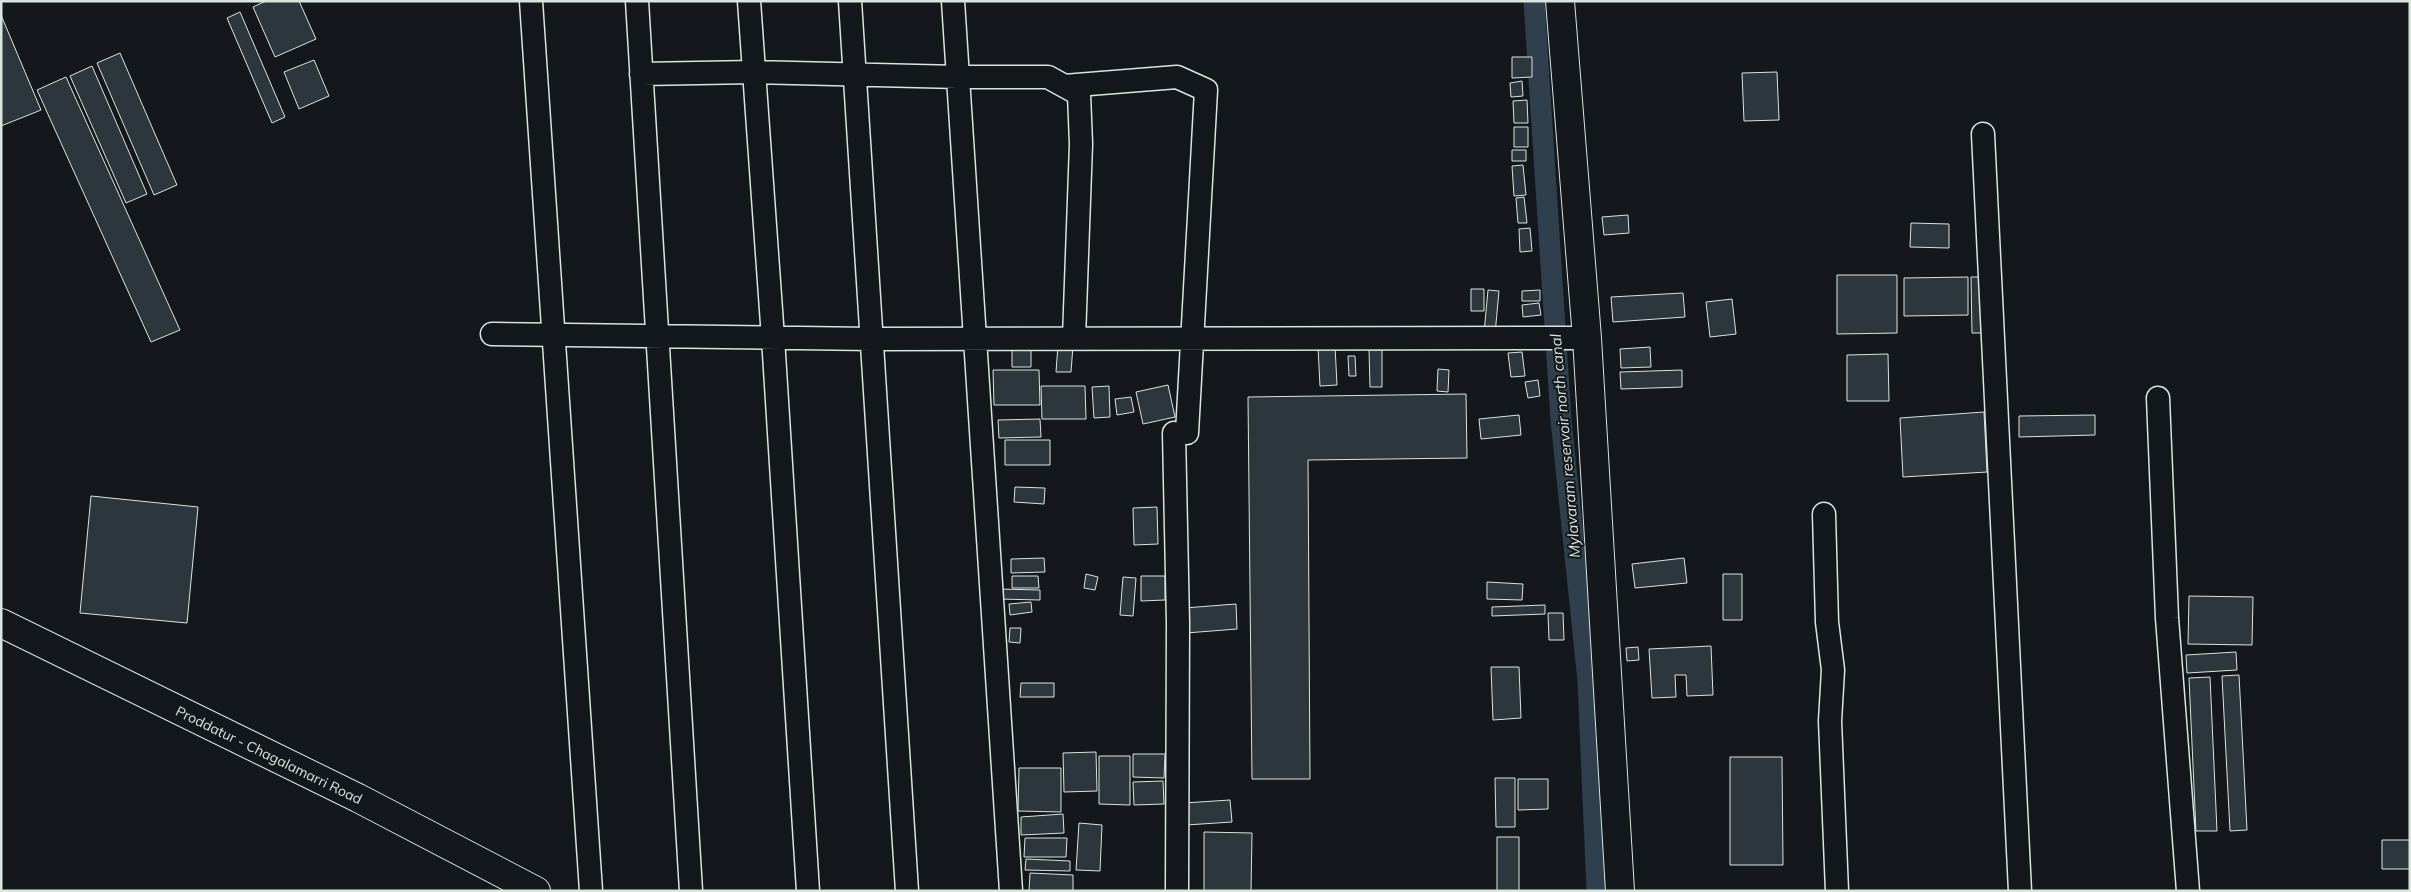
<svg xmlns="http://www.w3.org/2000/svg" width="2411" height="892" font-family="Mulish,sans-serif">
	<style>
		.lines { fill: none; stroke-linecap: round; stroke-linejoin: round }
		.canal { stroke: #2f3f4d; stroke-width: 21 }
		.building { fill: #2c363c; stroke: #d8e6dc }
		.minor-casing { stroke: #d8e6dc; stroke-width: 25 }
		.major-casing { stroke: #d8e6dc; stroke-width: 30 }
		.minor { stroke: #14181c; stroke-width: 22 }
		.major { stroke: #14181c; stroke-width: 28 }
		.labels { text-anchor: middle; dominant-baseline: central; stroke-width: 4; stroke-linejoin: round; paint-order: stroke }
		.street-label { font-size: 14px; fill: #d8e6dc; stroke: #14181c }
		.water-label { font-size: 15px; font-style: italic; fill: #d8e6dc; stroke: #14181c }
	</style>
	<rect width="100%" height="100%" fill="#14181c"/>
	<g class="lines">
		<!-- canal -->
		<path class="canal" d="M 1534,1 L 1561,420 L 1588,681 L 1597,891"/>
	</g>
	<!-- building -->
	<path class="building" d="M 266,1 L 299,1 L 316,39 L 275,57 L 253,7 Z
		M 240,12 L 285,117 L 272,123 L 227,18 Z
		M 1,15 L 41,110 L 1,126 Z
		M 120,53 L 177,185 L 154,195 L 97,63 Z
		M 1512,57 L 1532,57 L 1532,77 L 1512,78 Z
		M 314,60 L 329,96 L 299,109 L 284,72 Z
		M 92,66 L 147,194 L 126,203 L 70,76 Z
		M 1777,72 L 1779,120 L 1744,121 L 1742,73 Z
		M 66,77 L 180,330 L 151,342 L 37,90 Z
		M 1522,81 L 1523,96 L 1511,97 L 1510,83 Z
		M 1527,100 L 1528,123 L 1514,123 L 1513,101 Z
		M 1514,127 L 1528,127 L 1528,147 L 1514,147 Z
		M 1512,150 L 1526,150 L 1526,161 L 1512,161 Z
		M 1523,165 L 1526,195 L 1514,196 L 1512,166 Z
		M 1524,197 L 1527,223 L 1518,223 L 1516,198 Z
		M 1628,215 L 1629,233 L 1604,235 L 1602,217 Z
		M 1911,223 L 1949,224 L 1949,248 L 1910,247 Z
		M 1530,228 L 1532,251 L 1520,252 L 1519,229 Z
		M 1837,275 L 1897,275 L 1897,333 L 1837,334 Z
		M 1968,277 L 1968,315 L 1904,316 L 1904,278 Z
		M 1971,277 L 1982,277 L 1982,333 L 1972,333 Z
		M 1471,289 L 1484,289 L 1484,311 L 1471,311 Z
		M 1488,290 L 1499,291 L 1495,334 L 1484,333 Z
		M 1540,290 L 1540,301 L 1522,301 L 1522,291 Z
		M 1683,293 L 1685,317 L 1613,322 L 1611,297 Z
		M 1732,299 L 1736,334 L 1710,337 L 1706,302 Z
		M 1539,303 L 1541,315 L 1523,317 L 1522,305 Z
		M 1058,345 L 1073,346 L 1071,372 L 1056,372 Z
		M 1335,346 L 1337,385 L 1320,386 L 1318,347 Z
		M 1650,347 L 1651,367 L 1621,368 L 1620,349 Z
		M 1012,349 L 1031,349 L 1031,367 L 1012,367 Z
		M 1369,350 L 1382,350 L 1382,387 L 1370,387 Z
		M 1522,352 L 1525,376 L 1511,377 L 1508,353 Z
		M 1888,354 L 1889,401 L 1847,401 L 1847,355 Z
		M 1348,356 L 1355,356 L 1356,376 L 1349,376 Z
		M 1438,369 L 1449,370 L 1448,392 L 1437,391 Z
		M 993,370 L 1039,370 L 1040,405 L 994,405 Z
		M 1682,370 L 1682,387 L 1621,389 L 1620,372 Z
		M 1538,380 L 1540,396 L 1528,398 L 1525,382 Z
		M 1168,385 L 1175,417 L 1143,424 L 1136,392 Z
		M 1041,386 L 1085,386 L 1086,419 L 1042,419 Z
		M 1109,386 L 1110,417 L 1094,418 L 1092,387 Z
		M 1466,394 L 1467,458 L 1308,460 L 1310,779 L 1252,779 L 1248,397 Z
		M 1131,397 L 1134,412 L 1117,415 L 1115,399 Z
		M 1984,412 L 1987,472 L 1903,477 L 1900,418 Z
		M 1519,415 L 1521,435 L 1481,439 L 1479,419 Z
		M 2095,415 L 2095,435 L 2019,437 L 2019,416 Z
		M 1040,419 L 1041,437 L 999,438 L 998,420 Z
		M 1005,440 L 1050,440 L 1050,465 L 1005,465 Z
		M 1015,487 L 1045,488 L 1044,504 L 1014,502 Z
		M 91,496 L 198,507 L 187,623 L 80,613 Z
		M 1157,507 L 1158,544 L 1134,545 L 1133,508 Z
		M 1044,558 L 1045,572 L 1011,573 L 1011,559 Z
		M 1684,558 L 1687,583 L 1635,588 L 1632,564 Z
		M 1086,574 L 1098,577 L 1095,590 L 1084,588 Z
		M 1723,574 L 1742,574 L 1742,620 L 1723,620 Z
		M 1012,576 L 1038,576 L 1039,588 L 1012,588 Z
		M 1141,576 L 1165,576 L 1165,600 L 1141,601 Z
		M 1123,577 L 1136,578 L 1133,616 L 1120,615 Z
		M 1487,582 L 1523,584 L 1522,600 L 1487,599 Z
		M 998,589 L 1040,590 L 1040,600 L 999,599 Z
		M 2189,596 L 2253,597 L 2252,645 L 2188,644 Z
		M 1031,602 L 1032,612 L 1010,615 L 1009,604 Z
		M 1236,604 L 1237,629 L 1186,633 L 1184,608 Z
		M 1545,605 L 1545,614 L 1492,616 L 1492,607 Z
		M 1548,613 L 1563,613 L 1564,640 L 1549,640 Z
		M 1010,628 L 1021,628 L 1020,643 L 1009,642 Z
		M 1711,646 L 1713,695 L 1687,696 L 1686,675 L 1675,675 L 1676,697 L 1652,698 L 1649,649 Z
		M 1638,647 L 1639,660 L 1627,661 L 1626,648 Z
		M 2236,652 L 2237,670 L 2187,673 L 2186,655 Z
		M 1491,667 L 1519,667 L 1521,718 L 1493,720 Z
		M 2239,675 L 2247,830 L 2230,831 L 2222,676 Z
		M 2210,677 L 2217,831 L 2196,831 L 2189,678 Z
		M 1021,683 L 1054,683 L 1054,697 L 1020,697 Z
		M 1096,752 L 1097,791 L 1064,792 L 1063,753 Z
		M 1133,754 L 1165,754 L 1164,778 L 1133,777 Z
		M 1099,756 L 1130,756 L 1130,805 L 1099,804 Z
		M 1730,757 L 1782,757 L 1783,865 L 1730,865 Z
		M 1019,768 L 1061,768 L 1061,812 L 1018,811 Z
		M 1495,778 L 1515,778 L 1515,827 L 1496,827 Z
		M 1518,779 L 1548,779 L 1548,809 L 1518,810 Z
		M 1163,781 L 1164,804 L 1134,805 L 1133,782 Z
		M 1230,800 L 1232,822 L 1186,825 L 1184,803 Z
		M 1063,814 L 1064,833 L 1021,835 L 1021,817 Z
		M 1079,823 L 1102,825 L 1100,871 L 1076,870 Z
		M 1204,832 L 1252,833 L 1251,891 L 1204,891 Z
		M 1497,837 L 1519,837 L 1519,891 L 1497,891 Z
		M 1025,838 L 1067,838 L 1066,857 L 1024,857 Z
		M 2382,840 L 2410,840 L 2410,869 L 2382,869 Z
		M 1026,859 L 1070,861 L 1070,871 L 1025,870 Z
		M 1030,873 L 1073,875 L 1073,891 L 1029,891 Z"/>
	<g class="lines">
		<defs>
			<path id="minor" d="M 531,1 L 591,891
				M 637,1 L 691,891
				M 749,1 L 773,338 L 808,891
				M 850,1 L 907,891
				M 953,1 L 1011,891
				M 641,74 L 754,72 L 958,77 L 1048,77 L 1079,94 L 1081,144 L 1074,338
				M 1064,86 L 1177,77 L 1206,90 L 1187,433
				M 1983,134 L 2020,891
				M 492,334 L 871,339 L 1587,338
				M 2158,398 L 2167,618 L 2188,891
				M 1174,433 L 1178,623 L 1177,891
				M 1824,514 L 1827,622 L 1833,670 L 1830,721 L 1837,891"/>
			<path id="major" d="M 1560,1 L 1587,338 L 1620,891
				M 1,623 L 358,798 L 536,891"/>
		</defs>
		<!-- minor casing -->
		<use href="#minor" class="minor-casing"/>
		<!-- major casing -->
		<use href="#major" class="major-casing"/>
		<!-- minor -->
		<use href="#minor" class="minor"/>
		<!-- major -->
		<use href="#major" class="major"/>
	</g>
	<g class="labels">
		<!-- street labels -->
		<g class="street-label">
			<text transform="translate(269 755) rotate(26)">Proddatur - Chagalamarri Road</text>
		</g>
		<!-- water labels -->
		<g class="water-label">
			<text transform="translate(1565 446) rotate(-95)">Mylavaram reservoir north canal</text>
		</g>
	</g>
	<!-- border -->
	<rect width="2411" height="892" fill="none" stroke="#d8e6dc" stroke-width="5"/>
</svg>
